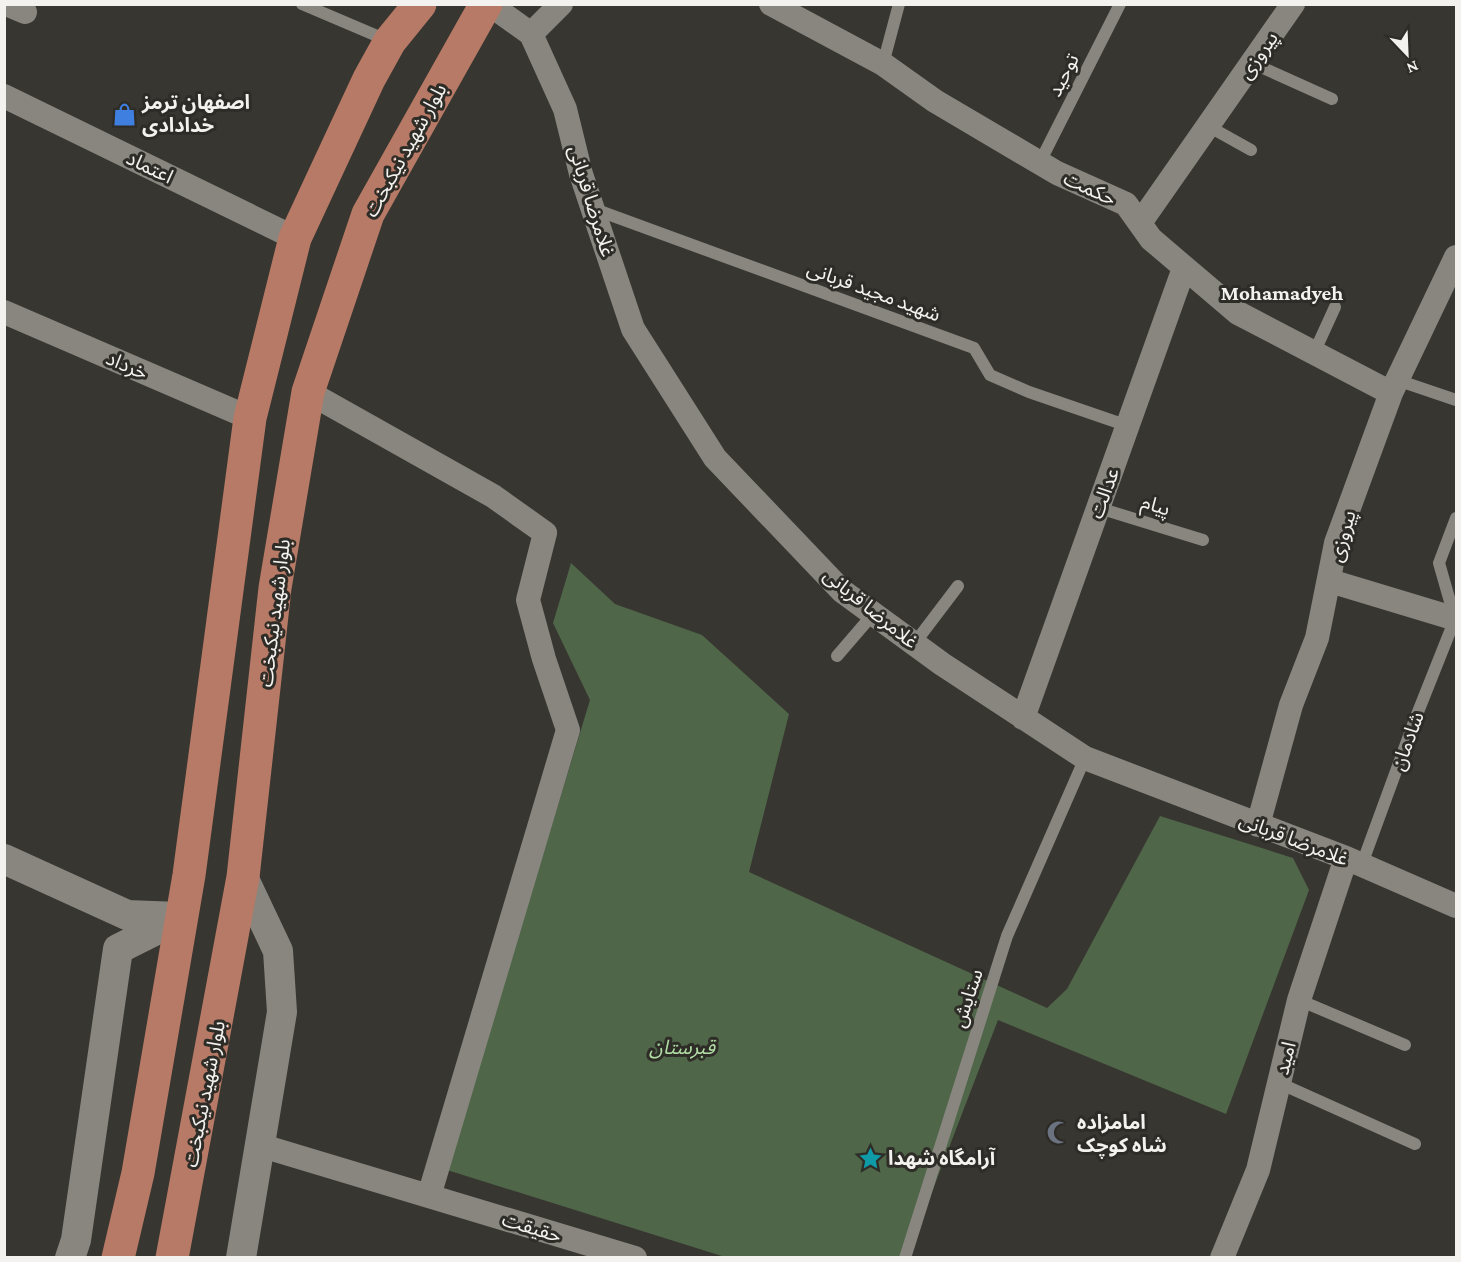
<svg xmlns="http://www.w3.org/2000/svg" width="1461" height="1262" font-family="'Crimson Pro','Noto Sans Arabic',serif">
	<style>
		.green { fill: #4f6649 }
		.lines { fill: none; stroke-linecap: round; stroke-linejoin: round }
		.service { stroke: #88867f; stroke-width: 12 }
		.minor { stroke: #88867f; stroke-width: 24 }
		.tertiary { stroke: #88867f; stroke-width: 30 }
		.primary { stroke: #b77a66; stroke-width: 33 }
		.labels { text-anchor: middle; dominant-baseline: central; stroke-width: 6; stroke-linejoin: round; paint-order: stroke }
		.street-label { font-size: 20px; fill: #f3f2ef; stroke: #2e2c27 }
		.poi-label { font-size: 20px; font-weight: bold; fill: #f3f2ef; stroke: #2e2c27; text-anchor: start }
		.park-label { font-size: 20px; font-style: italic; fill: #b0dca4; stroke: #2e2c27 }
		.neighbourhood-label { font-size: 21px; font-weight: bold; fill: #f3f2ef; stroke: #2e2c27 }
	</style>
	<rect width="100%" height="100%" fill="#383631"/>
	<!-- green -->
	<path class="green" d="M 571,563 L 615,604 L 702,635 L 789,714 L 749,872 L 1047,1008 L 1067,989 L 1160,816 L 1293,858 L 1309,890 L 1226,1114 L 998,1020 L 907,1257 L 725,1257 L 447,1170 L 590,700 L 553,623 Z"/>
	<g class="lines">
		<!-- service -->
		<path class="service" d="M 302,4 L 389,41
			M 1252,63 L 1332,99
			M 883,64 L 899,4
			M 1208,126 L 1251,150
			M 1040,162 L 1120,4
			M 594,209 L 974,348 L 990,375 L 1029,392 L 1128,426
			M 1314,353 L 1335,307
			M 1397,380 L 1456,400
			M 1099,508 L 1203,540
			M 914,644 L 958,586
			M 837,656 L 874,613
			M 1362,864 L 1414,722 L 1455,619 L 1439,563 L 1456,518
			M 1299,1000 L 1405,1045
			M 1279,1083 L 1415,1144
			M 905,1258 L 1007,936 L 1085,758"/>
		<!-- minor -->
		<path class="minor" d="M 6,4 L 25,12
			M 489,4 L 531,34 L 565,109 L 581,174 L 633,329 L 715,458 L 842,591 L 942,664 L 1085,758 L 1346,858 L 1456,906
			M 771,4 L 883,64 L 935,101 L 1057,173 L 1126,204 L 1151,239 L 1238,313 L 1391,393
			M 531,34 L 561,4
			M 4,96 L 295,238
			M 1140,223 L 1293,4
			M 4,312 L 250,418
			M 308,392 L 493,496 L 545,533 L 528,600 L 544,659 L 568,730 L 429,1196
			M 1330,581 L 1456,619
			M 1023,718 L 1184,268
			M 1258,825 L 1291,705 L 1317,638 L 1336,543 L 1391,393 L 1456,257
			M 259,1145 L 635,1258
			M 1222,1258 L 1258,1170 L 1299,1000 L 1346,858"/>
		<!-- tertiary -->
		<path class="tertiary" d="M 4,859 L 127,915 L 179,917
			M 70,1258 L 76,1240 L 118,949 L 182,917
			M 241,1258 L 282,1012 L 278,951 L 243,877"/>
		<!-- primary -->
		<path class="primary" d="M 118,1258 L 138,1173 L 189,875 L 250,418 L 295,238 L 369,79 L 390,41 L 420,4
			M 172,1258 L 243,877 L 275,588 L 308,392 L 368,214 L 486,4"/>
	</g>
	<!-- icons -->
	<defs>
		<symbol id="shop-bare" viewBox="-9 -9 18 18"><path d="M-5-2.5h2.3a2.7 3.5 0 0 1 5.4 0H5L5.5 6h-11ZM-1.5-2.5h3a1.5 2.3 0 0 0-3 0Z" fill="#3f7fe0" stroke="#2e2c27" stroke-width="2.5" paint-order="stroke"/></symbol>
		<symbol id="mosque-bare" viewBox="-9 -9 18 18"><path d="M3.5-4.9A6 6 0 1 0 3.5 4.9A5 5 0 1 1 3.5-4.9Z" fill="#6b7280" stroke="#2e2c27" stroke-width="2.5" paint-order="stroke"/></symbol>
		<symbol id="sight-bare" viewBox="-9 -9 18 18"><path d="M0-6L1.8-2.2L6-1.7L2.9 1.2L3.7 5.4L0 3.3L-3.7 5.4L-2.9 1.2L-6-1.7L-1.8-2.2Z" fill="#0f9aa8" stroke="#2e2c27" stroke-width="2.5" paint-order="stroke"/></symbol>
	</defs>
	<g fill-rule="evenodd">
		<use href="#shop-bare" x="108" y="98" width="33" height="33"/>
		<use href="#mosque-bare" x="1042" y="1116" width="33" height="33"/>
		<use href="#sight-bare" x="854" y="1142" width="33" height="33"/>
	</g>
	<g class="labels">
		<!-- street labels -->
		<g class="street-label">
			<text transform="translate(1258 55) rotate(-55)">پیروزی</text>
			<text transform="translate(1063 75) rotate(-63)">توحید</text>
			<text transform="translate(405 150) rotate(-61)">بلوار شهید نیکبخت</text>
			<text transform="translate(150 167) rotate(26)">اعتماد</text>
			<text transform="translate(1090 188) rotate(25)">حکمت</text>
			<text transform="translate(592 201) rotate(73)">غلامرضا قربانی</text>
			<text transform="translate(874 291) rotate(20)">شهید مجید قربانی</text>
			<text transform="translate(127 365) rotate(23)">خرداد</text>
			<text transform="translate(1104 493) rotate(-70)">عدالت</text>
			<text transform="translate(1156 505) rotate(17)">پیام</text>
			<text transform="translate(1342 536) rotate(-74)">پیروزی</text>
			<text transform="translate(871 608) rotate(39)">غلامرضا قربانی</text>
			<text transform="translate(274 613) rotate(-83)">بلوار شهید نیکبخت</text>
			<text transform="translate(1407 741) rotate(-70)">شادمان</text>
			<text transform="translate(1294 839) rotate(21)">غلامرضا قربانی</text>
			<text transform="translate(967 998) rotate(-72)">ستایش</text>
			<text transform="translate(1285 1058) rotate(-76)">امید</text>
			<text transform="translate(204 1094) rotate(-79)">بلوار شهید نیکبخت</text>
			<text transform="translate(532 1227) rotate(17)">حقیقت</text>
		</g>
		<!-- poi labels -->
		<g class="poi-label">
			<text x="142" y="102">اصفهان ترمز<tspan x="142" dy="23">خدادادی</tspan></text>
			<text x="1077" y="1122">امامزاده<tspan x="1077" dy="23">شاه کوچک</tspan></text>
			<text x="888" y="1158">آرامگاه شهدا</text>
		</g>
		<!-- park labels -->
		<g class="park-label">
			<text x="682" y="1047">قبرستان</text>
		</g>
		<!-- neighbourhood labels -->
		<g class="neighbourhood-label">
			<text x="1282" y="293">Mohamadyeh</text>
		</g>
	</g>
	<!-- border -->
	<rect width="1461" height="1262" fill="none" stroke="#f3f2ef" stroke-width="12"/>
	<!-- north arrow -->
	<g transform="translate(1407 54) rotate(157)" stroke="#2e2c27" stroke-width="4.5" paint-order="stroke">
	<path d="M0-4.5L10 22L0 15L-10 22Z" fill="#f3f2ef"/>
	<text y="-9" font-size="16" font-weight="bold" text-anchor="middle" fill="#f3f2ef">N</text>
	</g>
</svg>
